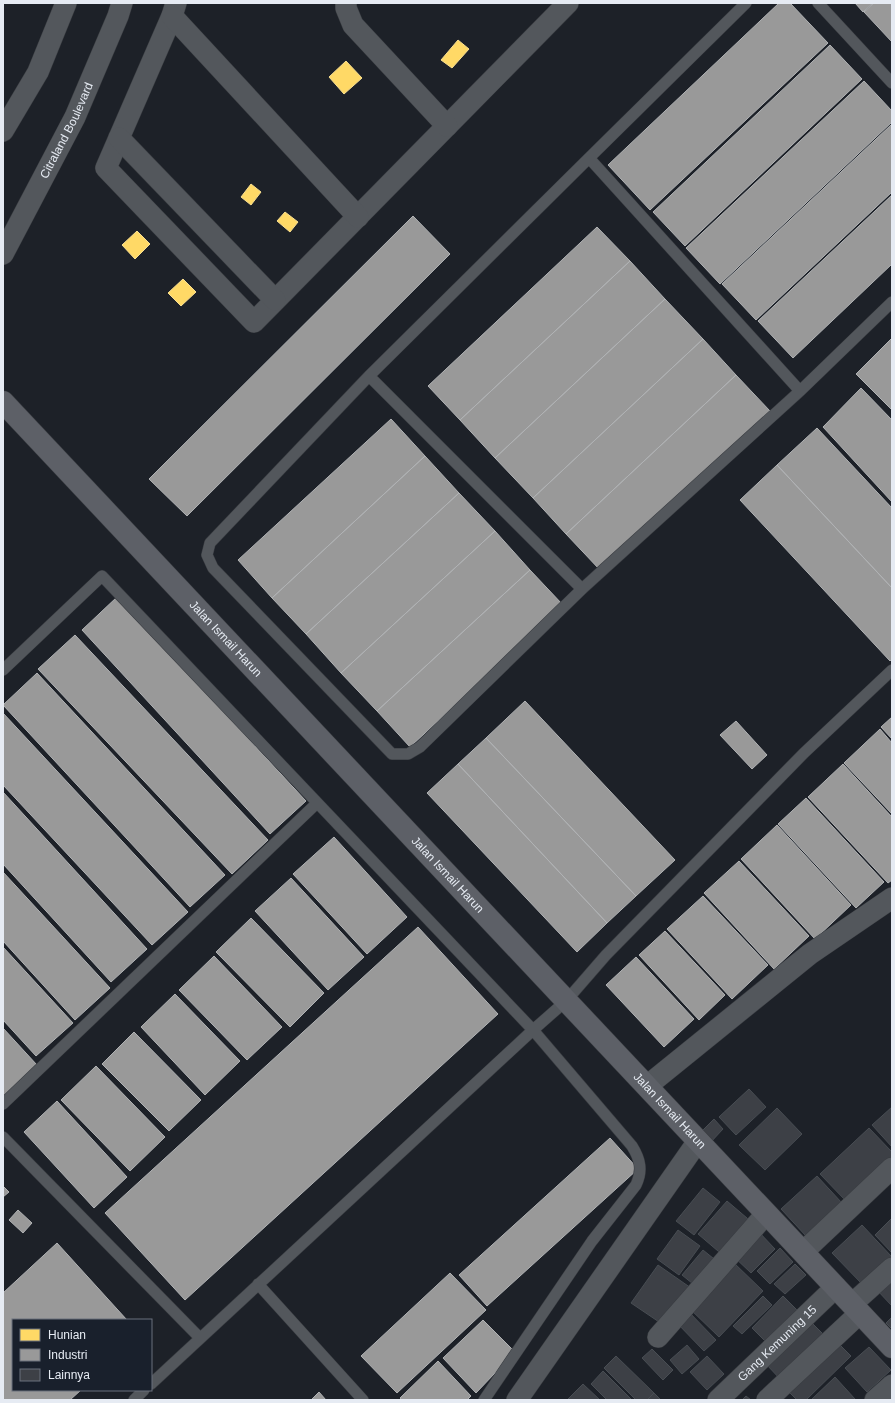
<svg xmlns="http://www.w3.org/2000/svg" width="895" height="1403" font-family="Arial,sans-serif">
	<style>
		.homes { fill: #ffd966; stroke: #f8de90 }
		.industry { fill: #999; stroke: #b0b2b4 }
		.building { fill: #3d4046; stroke: #484d53 }
		.lines { fill: none; stroke-linecap: round; stroke-linejoin: round }
		.lane-casing { stroke: #393c41; stroke-width: 12 }
		.street-casing { stroke: #393c41; stroke-width: 22 }
		.secondary-casing { stroke: #393c41; stroke-width: 23 }
		.lane { stroke: #53575c; stroke-width: 11 }
		.street { stroke: #53575c; stroke-width: 21 }
		.secondary { stroke: #5d6067; stroke-width: 22 }
		.labels { text-anchor: middle; dominant-baseline: central; stroke-width: 4; stroke-linejoin: round; paint-order: stroke }
		.street-label { font-size: 12px; fill: #e6ebf3; stroke: #19202c }
	</style>
	<rect width="100%" height="100%" fill="#1d2128"/>
	<!-- homes -->
	<path class="homes" d="M 458,40 L 469,49 L 452,68 L 441,60 Z
		M 346,61 L 362,78 L 344,94 L 329,77 Z
		M 251,184 L 261,192 L 251,205 L 241,197 Z
		M 285,212 L 298,222 L 290,232 L 277,221 Z
		M 137,231 L 150,244 L 135,259 L 122,245 Z
		M 183,279 L 196,292 L 181,306 L 168,293 Z"/>
	<!-- industry -->
	<path class="industry" d="M 779,3 L 790,3 L 828,43 L 650,210 L 608,165 Z
		M 855,3 L 873,3 L 863,12 Z
		M 874,3 L 892,3 L 892,42 L 864,12 Z
		M 830,45 L 862,79 L 685,246 L 653,212 Z
		M 864,81 L 892,111 L 892,122 L 720,284 L 686,248 Z
		M 892,124 L 892,192 L 756,320 L 722,284 Z
		M 892,195 L 892,264 L 793,358 L 758,321 Z
		M 413,216 L 450,254 L 187,516 L 149,479 Z
		M 597,227 L 630,261 L 460,420 L 428,386 Z
		M 630,261 L 665,299 L 495,458 L 460,420 Z
		M 665,299 L 703,339 L 533,498 L 495,458 Z
		M 703,339 L 736,375 L 566,534 L 533,498 Z
		M 891,339 L 892,340 L 892,410 L 856,374 Z
		M 736,375 L 770,411 L 600,570 L 566,534 Z
		M 861,388 L 892,420 L 892,502 L 823,427 Z
		M 391,419 L 425,456 L 272,598 L 238,560 Z
		M 817,428 L 892,508 L 892,588 L 777,465 Z
		M 425,456 L 459,493 L 306,634 L 272,598 Z
		M 777,465 L 892,588 L 892,659 L 890,661 L 740,500 Z
		M 459,493 L 495,531 L 341,673 L 306,634 Z
		M 495,531 L 530,570 L 377,711 L 341,673 Z
		M 530,570 L 563,605 L 410,747 L 377,711 Z
		M 117,597 L 306,801 L 270,834 L 82,630 Z
		M 75,635 L 268,840 L 232,874 L 38,669 Z
		M 37,673 L 225,875 L 190,907 L 3,705 Z
		M 525,701 L 675,860 L 636,896 L 486,738 Z
		M 3,713 L 188,912 L 152,945 L 3,785 Z
		M 892,717 L 892,739 L 881,727 Z
		M 736,721 L 767,755 L 752,769 L 720,735 Z
		M 880,729 L 892,743 L 892,814 L 844,763 Z
		M 486,738 L 636,896 L 607,923 L 458,764 Z
		M 458,764 L 607,923 L 577,952 L 427,793 Z
		M 843,764 L 892,817 L 892,880 L 888,883 L 808,797 Z
		M 3,792 L 147,949 L 111,982 L 3,864 Z
		M 806,798 L 884,882 L 856,908 L 778,824 Z
		M 777,825 L 851,905 L 815,939 L 741,859 Z
		M 334,837 L 407,917 L 367,954 L 293,874 Z
		M 739,861 L 809,936 L 774,969 L 704,893 Z
		M 3,872 L 110,988 L 75,1020 L 3,941 Z
		M 291,878 L 364,957 L 328,990 L 255,911 Z
		M 703,896 L 768,965 L 732,999 L 667,929 Z
		M 251,918 L 324,993 L 290,1027 L 216,952 Z
		M 418,927 L 498,1014 L 185,1300 L 105,1213 Z
		M 665,931 L 725,995 L 699,1020 L 639,955 Z
		M 3,947 L 73,1023 L 36,1056 L 3,1020 Z
		M 214,956 L 282,1027 L 247,1060 L 179,990 Z
		M 636,957 L 694,1019 L 664,1047 L 606,985 Z
		M 175,994 L 240,1061 L 205,1095 L 141,1027 Z
		M 3,1028 L 37,1065 L 3,1096 Z
		M 134,1032 L 201,1100 L 169,1131 L 102,1064 Z
		M 96,1066 L 165,1137 L 130,1171 L 61,1100 Z
		M 57,1101 L 127,1177 L 94,1208 L 24,1132 Z
		M 610,1138 L 638,1169 L 487,1306 L 459,1275 Z
		M 3,1186 L 9,1192 L 3,1197 Z
		M 18,1210 L 32,1223 L 23,1233 L 9,1220 Z
		M 57,1243 L 127,1320 L 13,1320 L 13,1390 L 81,1390 L 70,1400 L 3,1400 L 3,1293 Z
		M 450,1273 L 486,1310 L 397,1393 L 361,1356 Z
		M 483,1320 L 515,1352 L 476,1393 L 443,1358 Z
		M 438,1361 L 471,1396 L 467,1400 L 402,1400 L 400,1398 Z
		M 319,1392 L 326,1400 L 311,1400 Z"/>
	<!-- building -->
	<path class="building" d="M 749,1089 L 766,1107 L 736,1135 L 719,1117 Z
		M 892,1107 L 892,1147 L 872,1125 Z
		M 777,1108 L 802,1134 L 765,1170 L 739,1145 Z
		M 714,1119 L 723,1129 L 709,1144 L 699,1134 Z
		M 869,1128 L 892,1152 L 892,1157 L 846,1201 L 820,1174 Z
		M 817,1176 L 842,1203 L 806,1236 L 781,1209 Z
		M 703,1188 L 720,1202 L 694,1235 L 676,1221 Z
		M 727,1201 L 754,1224 L 725,1257 L 698,1234 Z
		M 892,1218 L 892,1253 L 875,1235 Z
		M 862,1225 L 892,1257 L 863,1285 L 832,1253 Z
		M 678,1230 L 700,1246 L 679,1275 L 657,1259 Z
		M 757,1230 L 775,1249 L 751,1273 L 732,1255 Z
		M 780,1248 L 793,1262 L 770,1284 L 757,1271 Z
		M 703,1250 L 719,1263 L 698,1288 L 682,1275 Z
		M 732,1261 L 763,1291 L 719,1337 L 688,1307 Z
		M 795,1264 L 806,1275 L 785,1294 L 774,1284 Z
		M 658,1265 L 691,1288 L 665,1326 L 631,1303 Z
		M 892,1273 L 892,1306 L 876,1289 Z
		M 763,1296 L 772,1305 L 742,1334 L 733,1326 Z
		M 783,1296 L 800,1313 L 769,1345 L 752,1328 Z
		M 685,1308 L 716,1340 L 704,1351 L 674,1320 Z
		M 892,1317 L 892,1329 L 886,1323 Z
		M 809,1320 L 827,1338 L 782,1381 L 765,1363 Z
		M 834,1339 L 851,1356 L 806,1400 L 797,1400 L 785,1388 Z
		M 687,1345 L 699,1359 L 682,1374 L 670,1360 Z
		M 869,1347 L 891,1370 L 867,1392 L 845,1368 Z
		M 652,1349 L 673,1370 L 663,1380 L 642,1358 Z
		M 616,1356 L 654,1393 L 647,1400 L 636,1400 L 604,1368 Z
		M 707,1356 L 724,1374 L 707,1390 L 690,1372 Z
		M 603,1371 L 632,1400 L 607,1400 L 591,1384 Z
		M 835,1377 L 855,1399 L 854,1400 L 811,1400 Z
		M 583,1384 L 600,1400 L 567,1400 Z
		M 654,1393 L 661,1400 L 647,1400 Z
		M 746,1396 L 751,1400 L 742,1400 Z"/>
	<g class="lines">
		<defs>
			<path id="lane" d="M 818,3 L 892,83
				M 589,158 L 746,3
				M 369,376 L 582,589
				M 800,391 L 589,158 L 369,376 L 210,543 L 207,555 L 213,568 L 392,754 L 408,754 L 420,747 L 582,589 L 800,391 L 892,302
				M 3,670 L 102,576 L 533,1030 L 632,1146 C 640,1159 643,1170 636,1185 L 592,1241 L 484,1400
				M 3,1104 L 317,803
				M 3,1137 L 200,1338
				M 258,1284 L 363,1400
				M 151,1384 L 533,1030 L 566,1001 L 606,955 L 804,753 L 892,670
				M 134,1400 L 144,1390"/>
			<g id="street">
				<path d="M 176,3 L 172,16 L 106,168 L 254,322 L 568,3"/>
				<path d="M 346,3 L 346,8 L 353,25 L 447,126"/>
				<path d="M 172,16 L 358,217"/>
				<path d="M 3,131 L 38,72 L 66,3"/>
				<path d="M 119,138 L 275,300"/>
				<path id="s1" d="M 3,254 L 75,117 L 118,16 L 122,3"/>
				<path d="M 647,1086 L 810,954 L 892,898"/>
				<path d="M 803,1252 L 892,1168"/>
				<path d="M 852,1304 L 892,1268"/>
				<path d="M 658,1337 L 766,1214"/>
				<path d="M 517,1400 L 698,1141"/>
				<path id="s2" d="M 718,1400 L 836,1287"/>
				<path d="M 767,1400 L 860,1313"/>
				<path d="M 875,1400 L 892,1385"/>
			</g>
			<g id="secondary">
				<path id="s3" d="M 3,402 L 892,1347"/>
			</g>
		</defs>
		<!-- lane casing -->
		<use href="#lane" class="lane-casing"/>
		<!-- street casing -->
		<use href="#street" class="street-casing"/>
		<!-- secondary casing -->
		<use href="#secondary" class="secondary-casing"/>
		<!-- lane -->
		<use href="#lane" class="lane"/>
		<!-- street -->
		<use href="#street" class="street"/>
		<!-- secondary -->
		<use href="#secondary" class="secondary"/>
	</g>
	<g class="labels">
		<!-- street labels -->
		<g class="street-label">
			<text stroke="none"><textPath href="#s1" startOffset="139">Citraland Boulevard</textPath></text>
			<text stroke="none"><textPath href="#s3" startOffset="325">Jalan Ismail Harun</textPath></text>
			<text stroke="none"><textPath href="#s3" startOffset="649">Jalan Ismail Harun</textPath></text>
			<text stroke="none"><textPath href="#s3" startOffset="973">Jalan Ismail Harun</textPath></text>
			<text stroke="none"><textPath href="#s2" startOffset="82">Gang Kemuning 15</textPath></text>
		</g>
	</g>
	<!-- border -->
	<rect width="895" height="1403" fill="none" stroke="#e6ebf3" stroke-width="8"/>
	<!-- legend -->
	<rect x="12" y="1319" width="140" height="72" fill="#19202c" stroke="#6b717c"/>
	<rect x="20" y="1329" width="20" height="12" fill="#ffd966" stroke="#6b717c"/>
	<text x="48" y="1339" font-size="12" fill="#e6ebf3">Hunian</text>
	<rect x="20" y="1349" width="20" height="12" fill="#999999" stroke="#6b717c"/>
	<text x="48" y="1359" font-size="12" fill="#e6ebf3">Industri</text>
	<rect x="20" y="1369" width="20" height="12" fill="#3d4046" stroke="#6b717c"/>
	<text x="48" y="1379" font-size="12" fill="#e6ebf3">Lainnya</text>
</svg>
